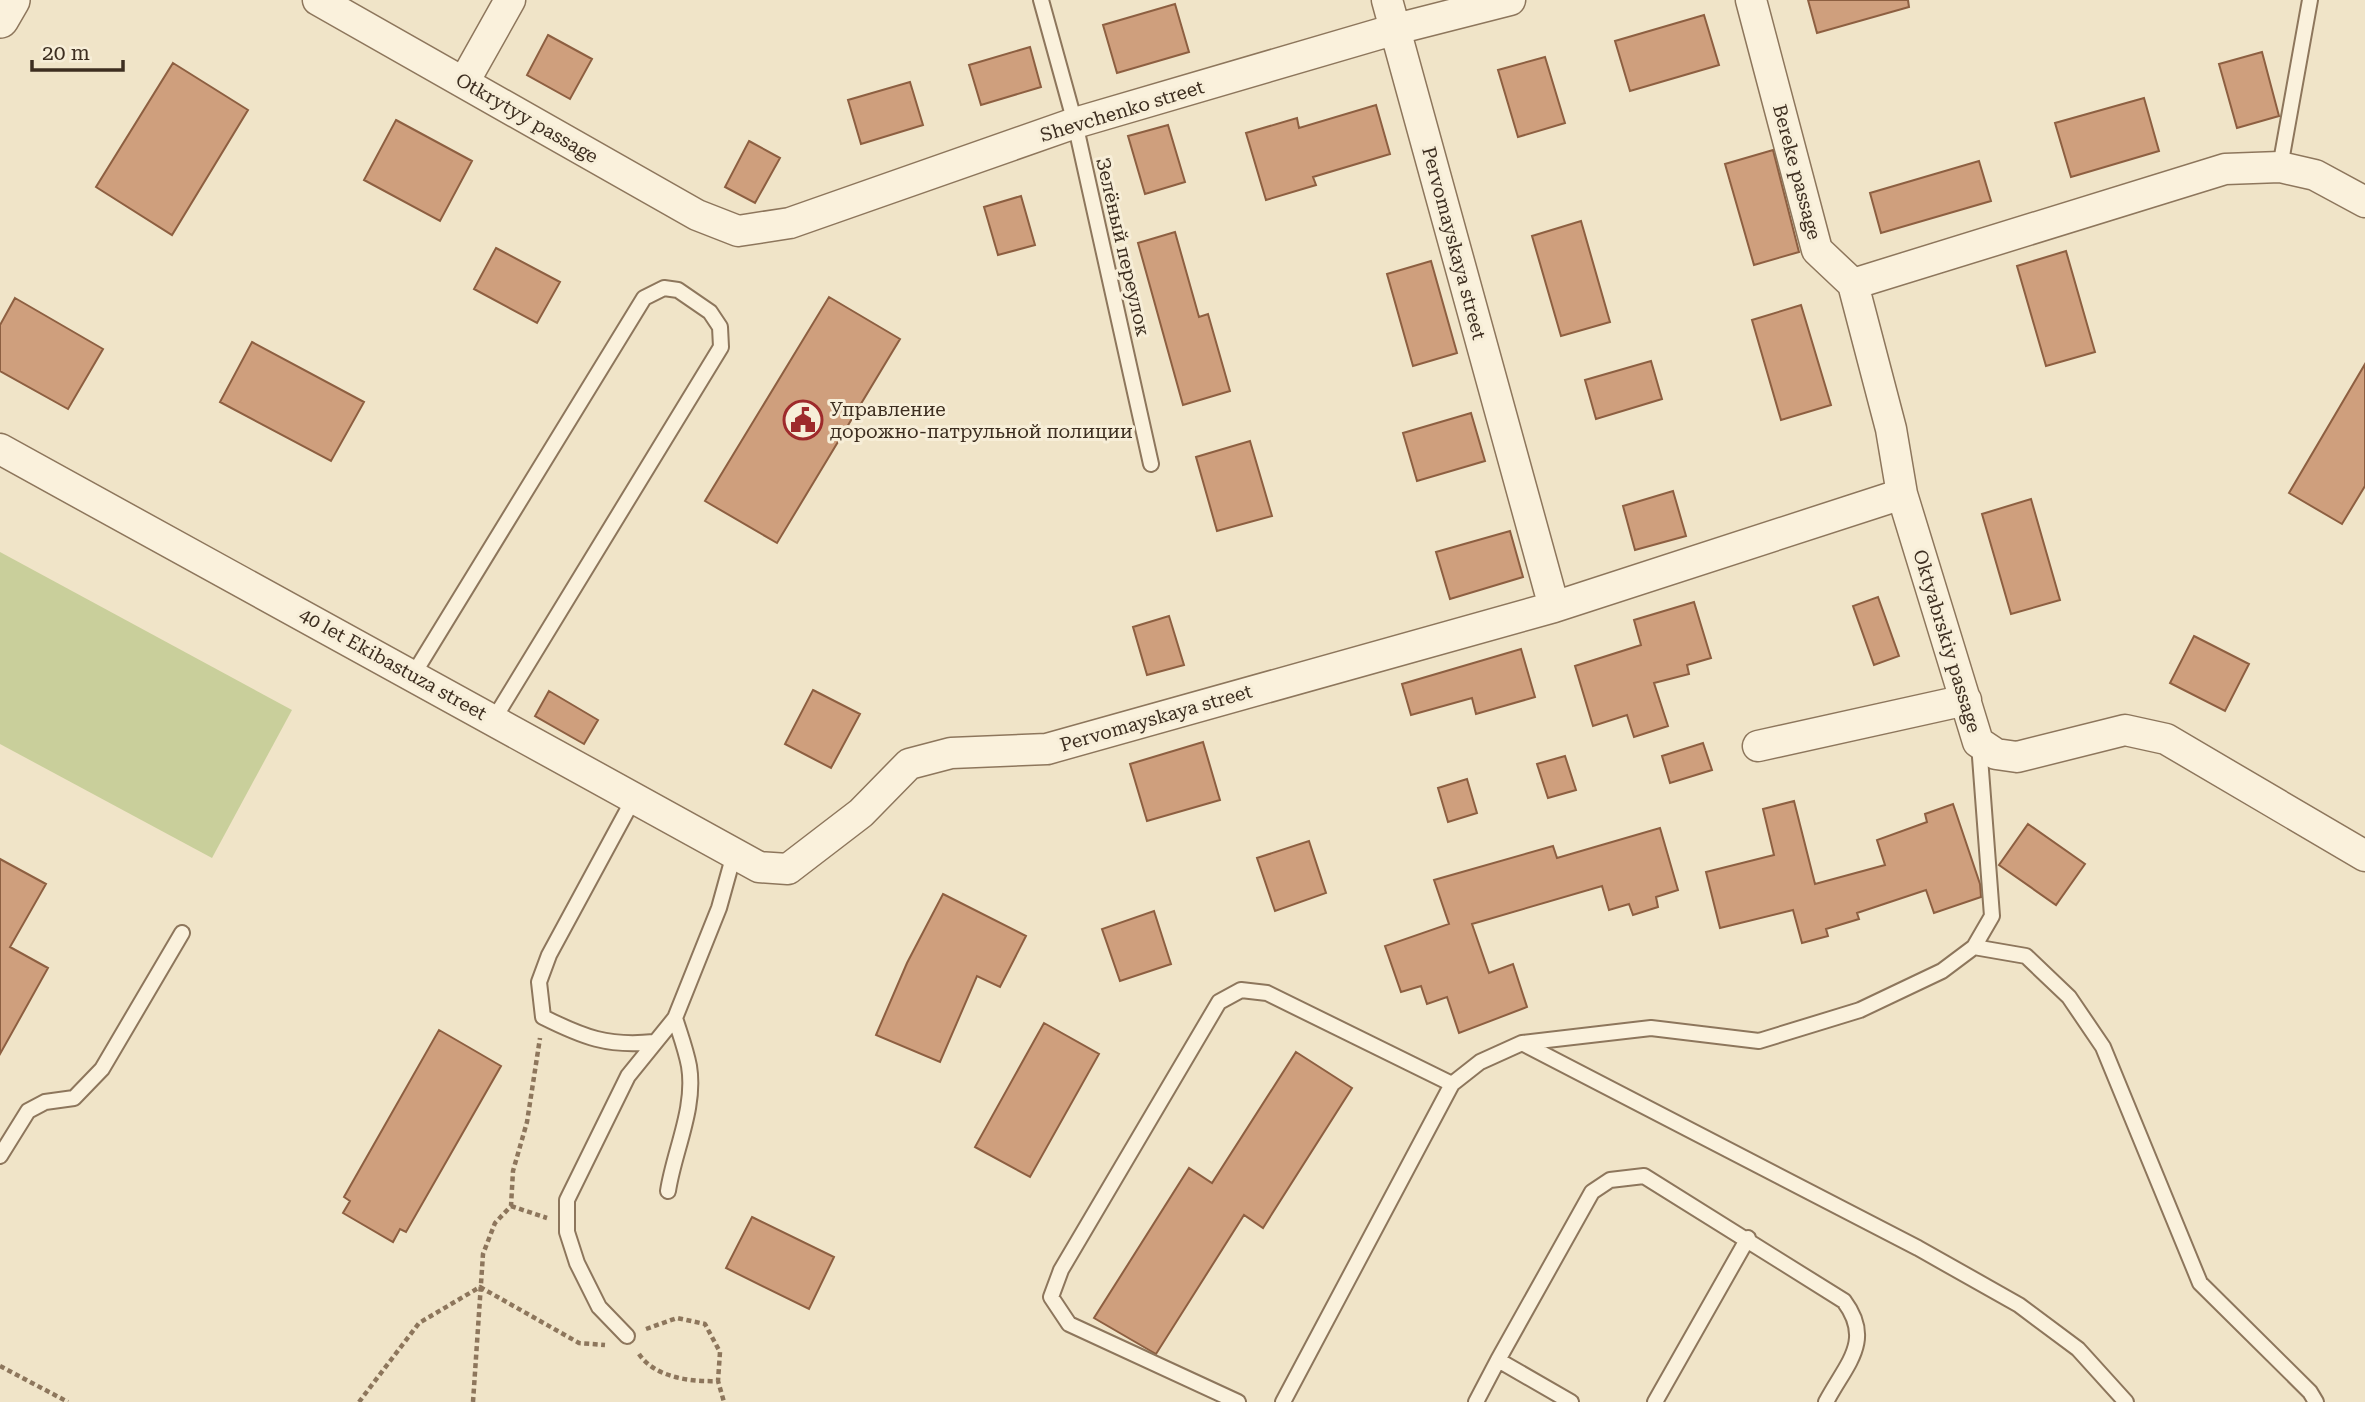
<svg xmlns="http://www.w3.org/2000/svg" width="2365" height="1402" font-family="'Roboto Serif',serif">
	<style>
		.green { fill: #c9cf9b }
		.building { fill: #cf9f7d; stroke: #8d5f41; stroke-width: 2 }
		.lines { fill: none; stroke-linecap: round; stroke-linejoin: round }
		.service-casing { stroke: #8d765c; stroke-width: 18 }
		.minor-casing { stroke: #8d765c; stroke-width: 33 }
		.tertiary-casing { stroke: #8d765c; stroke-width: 40 }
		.path { stroke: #8d765c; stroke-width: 4.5; stroke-dasharray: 5 3.5; stroke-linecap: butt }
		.service { stroke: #faf1dc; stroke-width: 14 }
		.minor { stroke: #faf1dc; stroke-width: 30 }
		.tertiary { stroke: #faf1dc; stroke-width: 37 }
		.labels { text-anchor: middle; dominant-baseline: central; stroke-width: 6; stroke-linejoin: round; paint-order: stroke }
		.street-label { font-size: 19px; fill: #3d2e20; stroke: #f7eed8 }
		.poi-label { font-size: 19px; fill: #3d2e20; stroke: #f7eed8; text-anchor: start }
	</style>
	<rect width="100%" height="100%" fill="#f0e4c8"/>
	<!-- green -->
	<path class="green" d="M 0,552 L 292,710 L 212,858 L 0,744 Z"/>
	<!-- building -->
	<path class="building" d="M 1808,0 L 1908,0 L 1909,7 L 1817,33 Z
		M 1175,4 L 1189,52 L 1117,73 L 1103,25 Z
		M 1704,15 L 1719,65 L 1630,91 L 1615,41 Z
		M 548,35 L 592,59 L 570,99 L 527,75 Z
		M 1030,47 L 1041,87 L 981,105 L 969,65 Z
		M 2262,52 L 2279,116 L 2237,128 L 2219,64 Z
		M 1545,57 L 1565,123 L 1518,137 L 1498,70 Z
		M 173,63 L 248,110 L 172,235 L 96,187 Z
		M 910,82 L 923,125 L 861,144 L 848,100 Z
		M 2144,98 L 2159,151 L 2071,177 L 2055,123 Z
		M 1376,105 L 1390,154 L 1313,177 L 1316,185 L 1266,200 L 1246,133 L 1297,118 L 1299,128 Z
		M 396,120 L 472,161 L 440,221 L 364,180 Z
		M 1168,125 L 1185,182 L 1145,194 L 1128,136 Z
		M 749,141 L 780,158 L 755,203 L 725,187 Z
		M 1773,150 L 1799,252 L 1754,265 L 1725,164 Z
		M 1979,161 L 1991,201 L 1881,233 L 1870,193 Z
		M 1021,196 L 1035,245 L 998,255 L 984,207 Z
		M 1581,221 L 1610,322 L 1561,336 L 1532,236 Z
		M 1175,232 L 1199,317 L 1208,314 L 1230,391 L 1183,405 L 1138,243 Z
		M 496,248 L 560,282 L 537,323 L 474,289 Z
		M 2066,251 L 2095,352 L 2046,366 L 2017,266 Z
		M 1431,261 L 1457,353 L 1413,366 L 1387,274 Z
		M 829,297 L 900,339 L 777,543 L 705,501 Z
		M 15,298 L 103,349 L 68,409 L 0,371 L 0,325 Z
		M 1801,305 L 1831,405 L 1781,420 L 1752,320 Z
		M 252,342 L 364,402 L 331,461 L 220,402 Z
		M 1651,361 L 1662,399 L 1596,419 L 1585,380 Z
		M 2365,364 L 2365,486 L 2342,524 L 2289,493 Z
		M 1471,413 L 1485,461 L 1417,481 L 1403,433 Z
		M 1250,441 L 1272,516 L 1217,531 L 1196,457 Z
		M 1673,491 L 1686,536 L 1635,550 L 1623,506 Z
		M 2031,499 L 2060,600 L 2011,614 L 1982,514 Z
		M 1510,531 L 1523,577 L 1450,599 L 1436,552 Z
		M 1878,597 L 1899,656 L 1874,665 L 1853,606 Z
		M 1694,602 L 1711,658 L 1687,665 L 1689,674 L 1654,683 L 1668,726 L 1634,737 L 1627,715 L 1593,726 L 1575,666 L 1641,645 L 1634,620 Z
		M 1169,616 L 1184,665 L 1147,675 L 1133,627 Z
		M 2194,636 L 2249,664 L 2225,711 L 2170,683 Z
		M 1521,649 L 1535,697 L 1476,714 L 1472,698 L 1411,715 L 1402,684 Z
		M 813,690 L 860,714 L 831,768 L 785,744 Z
		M 549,691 L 598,720 L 584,744 L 535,716 Z
		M 1203,742 L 1220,800 L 1147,821 L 1130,764 Z
		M 1703,743 L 1712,770 L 1670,783 L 1662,756 Z
		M 1565,756 L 1576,790 L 1548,798 L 1537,764 Z
		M 1467,779 L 1477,813 L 1448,822 L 1438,788 Z
		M 1794,801 L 1815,884 L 1885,865 L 1877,840 L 1927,822 L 1925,814 L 1953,804 L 1980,884 L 1981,897 L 1934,913 L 1926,890 L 1857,913 L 1859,919 L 1826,929 L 1828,936 L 1802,943 L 1793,910 L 1720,928 L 1706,872 L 1774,855 L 1763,809 Z
		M 2028,824 L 2085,864 L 2056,905 L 1999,865 Z
		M 1660,828 L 1678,890 L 1656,897 L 1658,907 L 1633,915 L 1629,904 L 1609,910 L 1602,886 L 1472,924 L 1489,973 L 1513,964 L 1527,1007 L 1459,1033 L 1447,997 L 1427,1004 L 1421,986 L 1401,992 L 1385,946 L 1449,924 L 1434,880 L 1553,846 L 1557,858 Z
		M 1309,841 L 1326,893 L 1275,911 L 1257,858 Z
		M 0,859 L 46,884 L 10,947 L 48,968 L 0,1054 Z
		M 943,894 L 1026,936 L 1000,987 L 977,976 L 940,1062 L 876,1035 L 907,963 Z
		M 1154,911 L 1171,964 L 1120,981 L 1102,929 Z
		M 1044,1023 L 1099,1054 L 1030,1177 L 975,1147 Z
		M 439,1030 L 501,1066 L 406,1232 L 400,1229 L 393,1242 L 343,1213 L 350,1201 L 344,1197 Z
		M 1296,1052 L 1352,1088 L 1263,1228 L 1244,1215 L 1156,1354 L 1094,1318 L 1189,1168 L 1212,1183 Z
		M 752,1217 L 834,1257 L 809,1309 L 726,1268 Z"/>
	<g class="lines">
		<defs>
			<path id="service" d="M 1041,0 L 1075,123 L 1151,464
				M 2280,167 L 2310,0
				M 413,675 L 644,298 L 664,288 L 678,290 L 710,312 L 720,327 L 721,347 L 494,719
				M 634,798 L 549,955 L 539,982 L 543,1017 C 583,1037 608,1047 654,1042
				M 1974,947 L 2026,956 L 2069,997 L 2103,1047 L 2200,1283 L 2310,1392 L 2316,1402
				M 1522,1043 L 1918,1248 L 2019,1305 L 2078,1349 L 2126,1402
				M 0,1156 L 28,1111 L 45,1102 L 74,1098 L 102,1069 L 182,933
				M 668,1191 C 674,1151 696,1108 689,1066 C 686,1050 680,1034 675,1018
				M 627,1336 L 599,1307 L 577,1263 L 567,1232 L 567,1200 L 628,1076 L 675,1018 L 719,908 L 734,854
				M 1238,1402 L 1069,1324 L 1051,1297 L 1061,1270 L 1219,1002 L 1241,990 L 1267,993 L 1452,1084
				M 1283,1402 L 1452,1084 L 1480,1062 L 1522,1043 L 1651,1028 L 1759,1041 L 1860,1010 L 1942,971 L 1974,947 L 1992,916 L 1979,744
				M 1476,1402 L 1498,1360
				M 1571,1402 L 1498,1360 L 1592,1192 L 1610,1180 L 1644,1176 L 1844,1301 C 1874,1341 1846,1364 1826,1402
				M 1655,1402 L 1748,1238"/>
			<path id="minor" d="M 318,0 L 697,215 L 738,231 L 790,223 L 1075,123 L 1396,29 L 1510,0
				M 1387,0 L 1554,607
				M 1751,0 L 1817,250 L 1853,284 L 1891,429 L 1902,494 L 1978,742 L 1996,754 L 2017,757 L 2125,730 L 2166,739 L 2365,856
				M 464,82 L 510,0
				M 1853,284 L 2225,169 L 2280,167 L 2315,175 L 2365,202
				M 0,449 L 759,867 L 788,869 L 861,813 L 909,764 L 951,753 L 1047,749 L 1554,607 L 1902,494
				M 1758,746 L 1966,700"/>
			<path id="tertiary" d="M 0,19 L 11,0"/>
		</defs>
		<!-- service casing -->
		<use href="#service" class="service-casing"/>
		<!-- minor casing -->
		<use href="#minor" class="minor-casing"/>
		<!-- tertiary casing -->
		<use href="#tertiary" class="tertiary-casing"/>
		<!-- path -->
		<path class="path" d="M 511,1206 L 547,1218
			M 646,1329 L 677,1318 L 705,1324 L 720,1352 L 718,1381
			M 639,1354 C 655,1378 692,1382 718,1381 L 724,1402
			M 0,1366 L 68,1402
			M 359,1402 L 419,1323 L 480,1287 L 579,1343 L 605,1345
			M 473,1402 L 483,1254 L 495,1223 L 511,1206 L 513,1171 L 527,1122 L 540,1038"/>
		<!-- service -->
		<use href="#service" class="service"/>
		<!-- minor -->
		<use href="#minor" class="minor"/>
		<!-- tertiary -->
		<use href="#tertiary" class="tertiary"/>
	</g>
	<!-- icons -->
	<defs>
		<symbol id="civic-ring" viewBox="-11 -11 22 22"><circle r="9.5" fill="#f7eed8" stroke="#9e2a2b" stroke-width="1.5"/><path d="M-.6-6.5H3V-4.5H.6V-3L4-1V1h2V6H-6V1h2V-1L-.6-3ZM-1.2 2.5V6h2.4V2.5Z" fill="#9e2a2b"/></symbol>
	</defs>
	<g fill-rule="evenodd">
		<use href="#civic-ring" x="781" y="398" width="44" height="44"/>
	</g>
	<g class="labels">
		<!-- street labels -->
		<g class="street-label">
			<text transform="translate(1122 111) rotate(-17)">Shevchenko street</text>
			<text transform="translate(527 118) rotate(30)">Otkrytyy passage</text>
			<text transform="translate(1797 172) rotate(75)">Bereke passage</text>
			<text transform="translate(1454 243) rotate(75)">Pervomayskaya street</text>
			<text transform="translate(1123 247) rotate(77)">Зелёный переулок</text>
			<text transform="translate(1947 641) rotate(73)">Oktyabrskiy passage</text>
			<text transform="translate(393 664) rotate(29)">40 let Ekibastuza street</text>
			<text transform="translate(1156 718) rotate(-16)">Pervomayskaya street</text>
		</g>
		<!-- poi labels -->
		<g class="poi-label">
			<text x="830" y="409">Управление<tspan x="830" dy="22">дорожно-патрульной полиции</tspan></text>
		</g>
	</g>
	<!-- scale -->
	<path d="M32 60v10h91v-10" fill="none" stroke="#3d2e20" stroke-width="3.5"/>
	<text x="42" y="60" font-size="21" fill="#3d2e20" stroke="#f7eed8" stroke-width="5" paint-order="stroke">20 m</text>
</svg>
